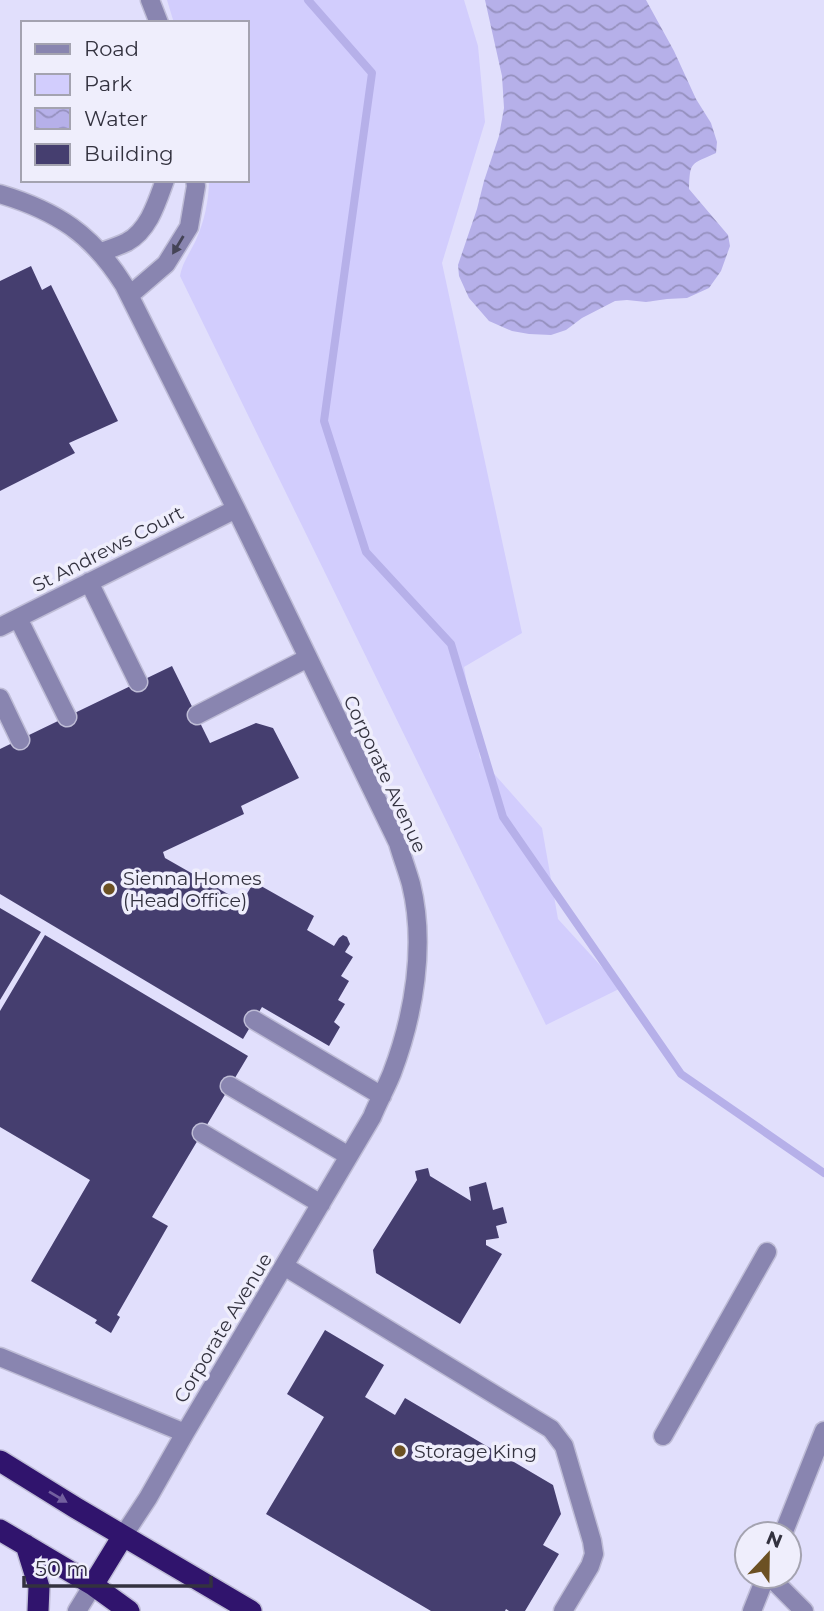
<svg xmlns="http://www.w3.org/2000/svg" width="824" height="1611" font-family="Montserrat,sans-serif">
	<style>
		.park { fill: #d2cdfd }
		.water { fill: url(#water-waves) }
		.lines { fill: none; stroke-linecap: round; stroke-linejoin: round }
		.stream { stroke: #b6b0e9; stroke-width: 8 }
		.building { fill: #453e6f }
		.minor-casing { stroke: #bebcd6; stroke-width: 21 }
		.highway-casing { stroke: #bebcd6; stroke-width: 24 }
		.minor { stroke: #8985b0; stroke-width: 18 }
		.highway { stroke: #30146d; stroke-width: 21 }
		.oneway { fill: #444356 }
		.oneway2 { fill: #73609f }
		.poi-dot { fill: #6c5123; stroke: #efeefc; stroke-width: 2.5 }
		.labels { text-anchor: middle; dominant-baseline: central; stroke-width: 7; stroke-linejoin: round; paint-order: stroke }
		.street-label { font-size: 19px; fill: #33323f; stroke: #efeefc }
		.poi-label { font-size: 19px; fill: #33323f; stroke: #efeefc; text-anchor: start }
	</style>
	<defs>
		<pattern id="water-waves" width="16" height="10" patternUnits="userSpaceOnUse" patternTransform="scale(1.75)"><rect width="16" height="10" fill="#b6b0e9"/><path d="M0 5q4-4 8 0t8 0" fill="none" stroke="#9590be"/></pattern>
	</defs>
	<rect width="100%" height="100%" fill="#e1dffc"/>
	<!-- park -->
	<path class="park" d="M 167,0 L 464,0 L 478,46 L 485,122 L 442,263 L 522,633 L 464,667 L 480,758 L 542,828 L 558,919 L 621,988 L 546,1025 L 180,276 C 183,261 190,253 196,240 C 204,222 209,201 209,180 L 247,180 L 247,23 L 174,23 Z"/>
	<!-- water -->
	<path class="water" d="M 485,0 L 646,0 L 674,51 L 696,99 L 711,123 L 717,142 L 716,153 C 691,165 690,160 689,189 L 728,235 L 730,246 L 721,271 L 709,288 L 687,298 L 667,299 L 646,302 L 627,300 L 615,301 L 582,318 L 566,330 L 551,335 L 529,334 L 512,331 L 489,321 L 469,298 L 459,276 L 458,265 L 477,209 L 484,181 L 499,136 L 504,108 L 502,76 Z"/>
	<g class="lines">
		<!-- stream -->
		<path class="stream" d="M 308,0 L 372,73 L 324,421 L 366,552 L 451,644 L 503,817 L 681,1074 L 824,1173"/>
	</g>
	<!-- building -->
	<path class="building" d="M 31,266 L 42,290 L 51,285 L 118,421 L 69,443 L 75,453 L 0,491 L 0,281 Z
		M 172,666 L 210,743 L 256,723 L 273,728 L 299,778 L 241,806 L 244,814 L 163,852 L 165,858 L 242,902 L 254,882 L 314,916 L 307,930 L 334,946 L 339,938 L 343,935 L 347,937 L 350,944 L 345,952 L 353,957 L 341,976 L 349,981 L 338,1000 L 345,1004 L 334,1022 L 340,1027 L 329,1046 L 262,1007 L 243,1039 L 0,894 L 0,749 Z
		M 0,908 L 41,932 L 0,1000 Z
		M 45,935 L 248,1056 L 152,1217 L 168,1226 L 117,1315 L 120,1317 L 111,1333 L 95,1323 L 97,1320 L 31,1281 L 90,1180 L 0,1127 L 0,1011 Z
		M 428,1168 L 430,1176 L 471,1201 L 469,1187 L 486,1182 L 493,1210 L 503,1207 L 507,1223 L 496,1226 L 499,1238 L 486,1240 L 486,1245 L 502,1254 L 460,1324 L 376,1273 L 373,1250 L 417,1180 L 415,1171 Z
		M 325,1330 L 384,1365 L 365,1397 L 395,1415 L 405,1398 L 553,1485 L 561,1514 L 543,1545 L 559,1554 L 525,1611 L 509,1611 L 506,1609 L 505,1611 L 431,1611 L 266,1514 L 324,1417 L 287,1394 Z"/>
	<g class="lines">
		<defs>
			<path id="minor" d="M 150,0 L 159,23
				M 0,194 C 57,211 92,234 124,285 L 236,509 L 398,843 C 402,857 407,870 411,884 C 426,945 414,1015 392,1073 C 386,1088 378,1102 372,1117 L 185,1433 L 148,1498 L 123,1536
				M 101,252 C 110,249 119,246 127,242 C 149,230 157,202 165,180
				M 130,295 L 166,264 L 189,227 L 196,186 L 195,180
				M 89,582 L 138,682
				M 18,618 L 67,717
				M 0,627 L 236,509
				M 0,698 L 20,740
				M 197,715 L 308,658
				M 254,1020 L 382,1096
				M 230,1086 L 349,1156
				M 202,1133 L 321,1204
				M 284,1266 L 551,1429 L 564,1446 L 592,1541 L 594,1554 L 590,1566 L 563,1611
				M 0,1357 L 185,1433
				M 663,1436 L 767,1252
				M 783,1534 L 824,1431
				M 769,1576 L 804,1611
				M 77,1611 L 93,1585
				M 752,1611 L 766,1576"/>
			<path id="highway" d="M 0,1461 L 76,1508 L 251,1611
				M 0,1530 L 93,1585 L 129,1611
				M 26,1545 L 39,1587 L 38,1611
				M 93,1585 L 123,1536"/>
		</defs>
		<!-- minor casing -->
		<use href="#minor" class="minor-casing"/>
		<!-- highway casing -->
		<use href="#highway" class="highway-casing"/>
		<!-- minor -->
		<use href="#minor" class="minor"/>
		<!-- highway -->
		<use href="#highway" class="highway"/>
	</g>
	<!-- one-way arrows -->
	<defs><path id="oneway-solid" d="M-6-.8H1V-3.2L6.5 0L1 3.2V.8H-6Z" transform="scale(1.75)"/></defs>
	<use class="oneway" href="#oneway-solid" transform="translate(178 245) rotate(121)"/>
	<use class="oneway2" href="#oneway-solid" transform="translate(58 1497) rotate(31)"/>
	<!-- markers -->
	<g class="poi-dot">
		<circle cx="109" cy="889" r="7"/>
		<circle cx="400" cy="1451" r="7"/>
	</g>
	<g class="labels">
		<!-- street labels -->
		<g class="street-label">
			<text transform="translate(108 549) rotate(-27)">St Andrews Court</text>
			<text transform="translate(385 774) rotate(65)">Corporate Avenue</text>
			<text transform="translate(223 1328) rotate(-59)">Corporate Avenue</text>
		</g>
		<!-- poi labels -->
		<g class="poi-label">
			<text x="123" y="878">Sienna Homes<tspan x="123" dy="22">(Head Office)</tspan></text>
			<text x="414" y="1451">Storage King</text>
		</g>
	</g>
	<!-- legend -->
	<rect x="21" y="21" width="228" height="161" fill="#efeefc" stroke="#a4a3b0" stroke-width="2"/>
	<rect x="35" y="44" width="35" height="10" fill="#8985b0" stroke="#a4a3b0" stroke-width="2"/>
	<text x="84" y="56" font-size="21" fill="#33323f">Road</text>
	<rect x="35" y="74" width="35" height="21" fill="#d2cdfd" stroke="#a4a3b0" stroke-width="2"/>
	<text x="84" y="91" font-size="21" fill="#33323f">Park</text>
	<rect x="35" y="108" width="35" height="21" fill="url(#water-waves)" stroke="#a4a3b0" stroke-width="2"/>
	<text x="84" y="126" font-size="21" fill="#33323f">Water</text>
	<rect x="35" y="144" width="35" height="21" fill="#453e6f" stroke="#a4a3b0" stroke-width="2"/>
	<text x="84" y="161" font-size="21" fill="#33323f">Building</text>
	<!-- north arrow -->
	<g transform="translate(768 1555) rotate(22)"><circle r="33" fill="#efeefc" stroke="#a4a3b0" stroke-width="2"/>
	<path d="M0-5L12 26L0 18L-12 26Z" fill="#6c5123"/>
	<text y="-10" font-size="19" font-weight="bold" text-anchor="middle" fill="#33323f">N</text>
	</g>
	<!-- scale -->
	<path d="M24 1576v10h187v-10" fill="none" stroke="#33323f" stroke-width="3.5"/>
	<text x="35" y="1576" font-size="21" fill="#33323f" stroke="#efeefc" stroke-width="5" paint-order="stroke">50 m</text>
</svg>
